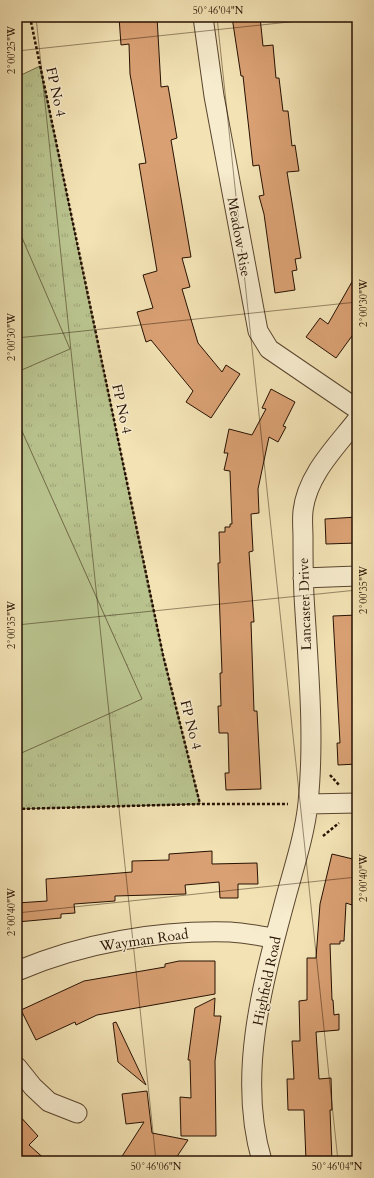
<svg xmlns="http://www.w3.org/2000/svg" width="374" height="1178" font-family="Cardo,serif">
	<style>
		.grass { fill: url(#grass-tufts); stroke: #706a48 }
		.pitch { fill: #b9c38e; stroke: #706a48 }
		.building { fill: #d9a073; stroke: #261102 }
		.lines { fill: none; stroke-linecap: round; stroke-linejoin: round }
		.minor-casing { stroke: #59452e; stroke-width: 21 }
		.path { stroke: #261102; stroke-width: 2.5; stroke-dasharray: 3 2; stroke-linecap: butt }
		.minor { stroke: #f7ecce; stroke-width: 19 }
		.ticks { fill: none; stroke: #261102; stroke-width: 1; stroke-opacity: 0.45 }
		.labels { text-anchor: middle; dominant-baseline: central; stroke-width: 3; stroke-linejoin: round; paint-order: stroke }
		.street-label { font-size: 14px; fill: #261102; stroke: #f7ecce }
		.neatline { fill: none; stroke: #261102; stroke-width: 1.5 }
		.ticks-label { font-size: 10px; text-anchor: middle; fill: #261102 }
	</style>
	<defs>
		<pattern id="grass-tufts" width="24" height="20" patternUnits="userSpaceOnUse"><rect width="24" height="20" fill="#b9c38e"/><path d="M3 7l-1-3M5 7V3M7 7l1-3M15 17l-1-3M17 17v-4M19 17l1-3" fill="none" stroke="#9fa679"/></pattern>
	</defs>
	<rect width="100%" height="100%" fill="#f2e2b4"/>
	<filter id="stains"><feTurbulence type="fractalNoise" baseFrequency=".005" numOctaves="4"/><feColorMatrix values="0 0 0 0 .2 0 0 0 0 .09 0 0 0 0 .02 0 0 0 .5 -.17"/></filter>
	<radialGradient id="worn" r=".72"><stop offset=".6" stop-color="#630" stop-opacity="0"/><stop offset="1" stop-color="#630" stop-opacity=".3"/></radialGradient>
	<!-- grass -->
	<path class="grass" d="M 40,66 L 163,655 L 200,804 L 17,809 L 17,77 Z"/>
	<!-- pitch -->
	<path class="pitch" d="M 17,226 L 70,349 L 17,372 Z
		M 17,420 L 142,699 L 17,755 Z"/>
	<!-- building -->
	<path class="building" d="M 119,17 L 157,17 L 161,87 L 168,86 L 177,138 L 171,140 L 191,257 L 182,258 L 190,287 L 182,289 L 198,343 L 222,372 L 226,365 L 240,374 L 211,418 L 186,402 L 193,391 L 151,340 L 146,342 L 137,312 L 153,308 L 143,275 L 157,271 L 139,164 L 146,163 L 130,74 L 129,44 L 121,45 Z
		M 232,17 L 260,17 L 263,46 L 273,45 L 276,78 L 279,78 L 283,111 L 288,111 L 292,146 L 295,145 L 299,171 L 287,172 L 301,258 L 295,259 L 297,270 L 292,271 L 295,290 L 275,293 L 264,214 L 259,196 L 264,195 L 259,165 L 253,166 L 243,76 L 241,76 Z
		M 357,273 L 357,329 L 336,358 L 306,337 L 320,318 L 328,324 Z
		M 271,389 L 295,402 L 283,426 L 286,427 L 278,442 L 269,437 L 258,489 L 259,513 L 251,514 L 253,551 L 249,552 L 254,622 L 251,622 L 254,711 L 257,711 L 261,789 L 226,790 L 225,773 L 229,773 L 228,733 L 219,733 L 218,706 L 221,706 L 220,673 L 222,673 L 218,563 L 220,563 L 219,532 L 225,532 L 225,527 L 230,527 L 230,524 L 232,524 L 230,471 L 224,470 L 228,453 L 224,453 L 229,429 L 252,435 L 266,409 L 262,408 Z
		M 357,517 L 357,543 L 326,544 L 325,519 Z
		M 357,615 L 357,764 L 338,765 L 337,743 L 340,743 L 333,616 Z
		M 212,851 L 212,864 L 257,863 L 258,884 L 238,884 L 238,898 L 220,898 L 219,882 L 185,885 L 186,894 L 115,896 L 115,901 L 74,904 L 75,913 L 61,914 L 61,918 L 17,922 L 17,903 L 47,901 L 46,879 L 132,872 L 132,861 L 169,860 L 169,854 Z
		M 332,854 L 357,860 L 357,884 L 352,905 L 346,903 L 344,941 L 340,941 L 340,944 L 330,944 L 332,1000 L 333,1000 L 334,1015 L 339,1014 L 339,1030 L 316,1032 L 319,1079 L 331,1078 L 332,1110 L 330,1110 L 332,1161 L 306,1161 L 304,1110 L 288,1110 L 287,1079 L 294,1079 L 292,1041 L 300,1041 L 299,1001 L 307,1000 L 307,958 L 316,958 L 320,904 Z
		M 179,961 L 215,961 L 215,994 L 97,1015 L 76,1025 L 75,1022 L 36,1040 L 21,1010 L 84,981 L 165,967 L 165,964 Z
		M 215,998 L 214,1016 L 221,1016 L 215,1061 L 216,1136 L 181,1136 L 180,1097 L 191,1098 L 190,1060 L 188,1060 L 195,1008 Z
		M 116,1022 L 146,1085 L 118,1062 L 113,1023 Z
		M 147,1091 L 152,1133 L 188,1140 L 174,1161 L 119,1161 L 144,1122 L 126,1124 L 122,1094 Z
		M 17,1113 L 38,1136 L 29,1145 L 47,1161 L 17,1161 Z"/>
	<g class="lines">
		<defs>
			<path id="minor" d="M 203,17 L 214,96 L 258,331 L 269,349 L 357,409
				M 303,578 L 357,576
				M 308,804 L 357,803
				M 17,971 C 83,943 158,930 230,932 C 245,933 260,936 275,938
				M 17,1067 L 33,1087 L 49,1102 L 77,1113
				M 262,1161 C 236,1073 264,979 287,893 C 295,864 305,833 308,803 C 315,736 308,663 304,596 C 303,576 303,557 303,538 C 303,529 302,520 303,511 C 307,475 336,447 357,420"/>
		</defs>
		<!-- minor casing -->
		<use href="#minor" class="minor-casing"/>
		<!-- path -->
		<path class="path" d="M 30,17 L 163,655 L 200,804
			M 330,775 L 339,785
			M 17,809 L 200,804 L 288,804
			M 323,836 L 339,823"/>
		<!-- minor -->
		<use href="#minor" class="minor"/>
	</g>
	<!-- ticks -->
	<path class="ticks" d="M 36,17 L 156,1161M 217,17 L 338,1161M 17,51 L 336,17M 17,338 L 357,302M 17,625 L 357,590M 17,913 L 357,877"/>
	<g class="labels">
		<!-- street labels -->
		<g class="street-label">
			<text transform="translate(56 92) rotate(78)">FP No 4</text>
			<text transform="translate(239 237) rotate(80)">Meadow Rise</text>
			<text transform="translate(122 409) rotate(78)">FP No 4</text>
			<text transform="translate(305 604) rotate(-92)">Lancaster Drive</text>
			<text transform="translate(191 725) rotate(76)">FP No 4</text>
			<text transform="translate(144 940) rotate(-8)">Wayman Road</text>
			<text transform="translate(267 981) rotate(-78)">Highfield Road</text>
		</g>
	</g>
	<!-- margin -->
	<rect width="374" height="1178" fill="none" stroke="#f2e2b4" stroke-width="44"/>
	<rect x="22" y="22" width="330" height="1134" class="neatline"/>
	<g class="ticks-label">
		<text x="218" y="14">50°46'04"N</text>
		<text transform="translate(11 50) rotate(-90)" y="4">2°00'25"W</text>
		<text transform="translate(363 303) rotate(-90)" y="4">2°00'30"W</text>
		<text transform="translate(11 337) rotate(-90)" y="4">2°00'30"W</text>
		<text transform="translate(363 590) rotate(-90)" y="4">2°00'35"W</text>
		<text transform="translate(11 625) rotate(-90)" y="4">2°00'35"W</text>
		<text transform="translate(363 878) rotate(-90)" y="4">2°00'40"W</text>
		<text transform="translate(11 912) rotate(-90)" y="4">2°00'40"W</text>
		<text x="156" y="1170">50°46'06"N</text>
		<text x="337" y="1170">50°46'04"N</text>
	</g>
	<rect width="100%" height="100%" filter="url(#stains)"/>
	<rect width="100%" height="100%" fill="url(#worn)"/>
</svg>
